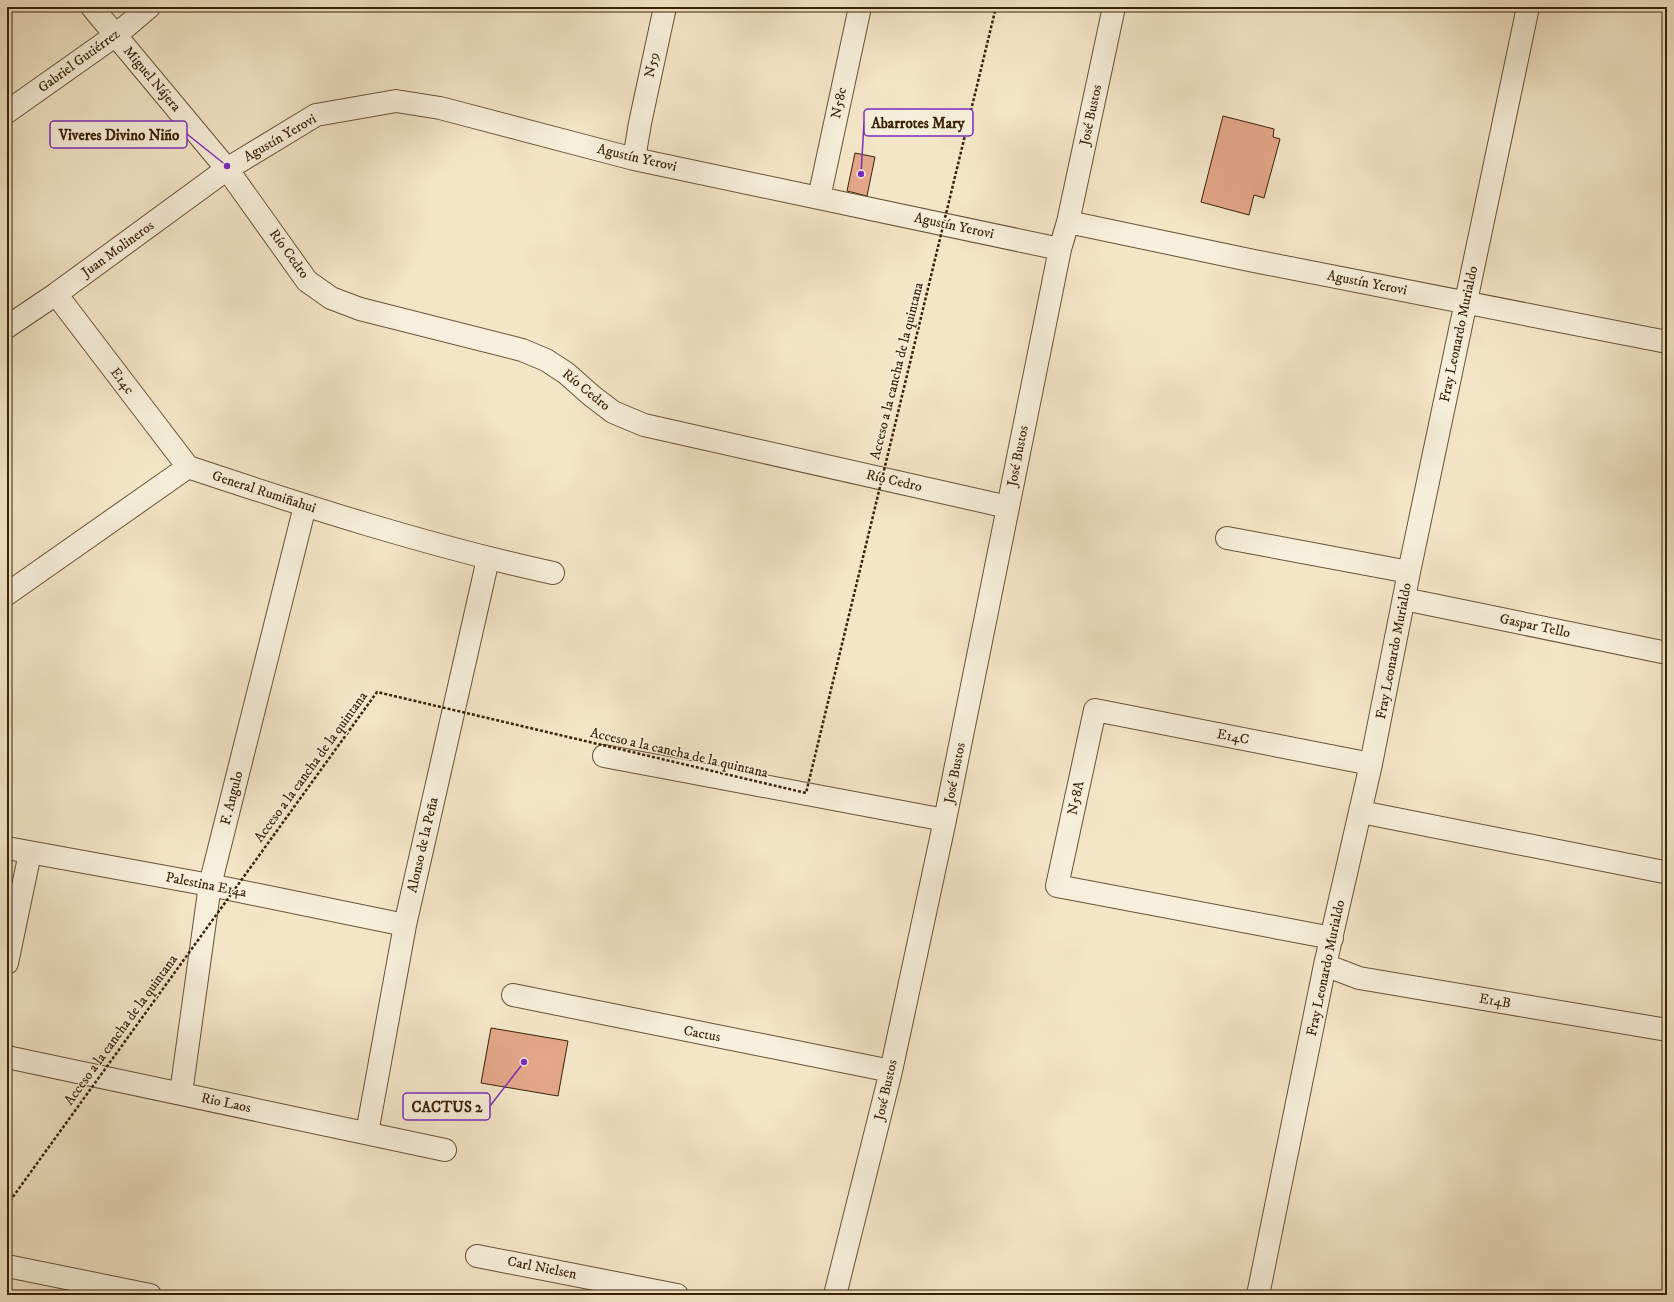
<svg xmlns="http://www.w3.org/2000/svg" width="1674" height="1302" font-family="'IM FELL DW Pica',serif">
	<style>
		.building { fill: #e3a689; stroke: #392207 }
		.lines { fill: none; stroke-linecap: round; stroke-linejoin: round }
		.minor-casing { stroke: #685337; stroke-width: 24 }
		.minor { stroke: #f7efdb; stroke-width: 22 }
		.path-bridge { stroke: #392207; stroke-width: 2.5; stroke-dasharray: 3 2; stroke-linecap: butt }
		.labels { text-anchor: middle; dominant-baseline: central; stroke-width: 3; stroke-linejoin: round; paint-order: stroke }
		.street-label { font-size: 14px; fill: #392207; stroke: #f7efdb }
		.leader { fill: none; stroke: #7b2cbf; stroke-width: 1.5 }
		.callout-dot { fill: #7b2cbf; stroke: #f7efdb; stroke-width: 1.5 }
		.callout { fill: #f7efdb; stroke: #7b2cbf; stroke-width: 1.5 }
		.callout-label { font-size: 15px; text-anchor: middle; font-weight: bold; fill: #392207 }
	</style>
	<rect width="100%" height="100%" fill="#f3e6c7"/>
	<filter id="stains"><feTurbulence type="fractalNoise" baseFrequency=".005" numOctaves="4"/><feColorMatrix values="0 0 0 0 .2 0 0 0 0 .09 0 0 0 0 .02 0 0 0 .5 -.17"/></filter>
	<radialGradient id="worn" r=".72"><stop offset=".6" stop-color="#630" stop-opacity="0"/><stop offset="1" stop-color="#630" stop-opacity=".3"/></radialGradient>
	<!-- building -->
	<path class="building" d="M 1223,116 L 1274,129 L 1273,137 L 1280,139 L 1264,198 L 1254,195 L 1249,215 L 1201,202 Z
		M 855,153 L 875,157 L 867,196 L 847,191 Z
		M 491,1028 L 568,1041 L 558,1096 L 481,1083 Z"/>
	<g class="lines">
		<defs>
			<path id="minor" d="M 92,7 L 227,169 L 307,281 L 331,298 L 360,309 L 522,350 L 546,360 L 566,373 L 592,396 L 613,412 L 644,425 L 1008,507
				M 7,112 L 116,35 L 149,7
				M 634,159 L 640,123 L 665,7
				M 819,198 L 860,7
				M 1068,222 L 1254,261 L 1667,342
				M 56,294 L 188,467
				M 7,327 L 56,294 L 227,169 L 316,115 L 396,101 L 440,108 L 634,159 L 1060,249
				M 1227,538 L 1409,572
				M 7,594 L 188,467 C 308,507 429,546 553,573
				M 1404,599 L 1667,653
				M 604,756 L 945,820
				M 1361,812 L 1664,872
				M 7,848 L 210,885 L 405,925
				M 1332,938 L 1057,886 L 1095,710 L 1371,764
				M 7,963 L 30,853
				M 1325,965 L 1359,978 L 1667,1030
				M 513,995 L 891,1071
				M 7,1057 L 445,1150
				M 181,1093 L 210,885 L 305,506
				M 367,1133 L 405,925 L 488,559
				M 477,1256 L 677,1295
				M 7,1266 L 150,1295
				M 835,1295 L 891,1071 L 945,820 L 1060,249 L 1068,222 L 1114,7
				M 1258,1295 L 1325,965 L 1371,764 L 1409,572 L 1528,7"/>
		</defs>
		<!-- minor casing -->
		<use href="#minor" class="minor-casing"/>
		<!-- minor -->
		<use href="#minor" class="minor"/>
		<!-- path-bridge -->
		<path class="path-bridge" d="M 7,1205 L 377,692 L 806,793 L 996,7"/>
	</g>
	<g class="labels">
		<!-- street labels -->
		<g class="street-label">
			<text transform="translate(79 61) rotate(-36)">Gabriel Gutiérrez</text>
			<text transform="translate(652 65) rotate(-78)">N59</text>
			<text transform="translate(152 79) rotate(50)">Miguel Nájera</text>
			<text transform="translate(839 103) rotate(-78)">N58c</text>
			<text transform="translate(1091 115) rotate(-78)">José Bustos</text>
			<text transform="translate(280 138) rotate(-30)">Agustín Yerovi</text>
			<text transform="translate(637 158) rotate(13)">Agustín Yerovi</text>
			<text transform="translate(954 226) rotate(12)">Agustín Yerovi</text>
			<text transform="translate(118 249) rotate(-36)">Juan Molineros</text>
			<text transform="translate(289 254) rotate(54)">Río Cedro</text>
			<text transform="translate(1367 283) rotate(11)">Agustín Yerovi</text>
			<text transform="translate(1459 334) rotate(-78)">Fray Leonardo Murialdo</text>
			<text transform="translate(897 371) rotate(-76)">Acceso a la cancha de la quintana</text>
			<text transform="translate(122 381) rotate(53)">E14c</text>
			<text transform="translate(586 390) rotate(39)">Río Cedro</text>
			<text transform="translate(1018 456) rotate(-79)">José Bustos</text>
			<text transform="translate(894 481) rotate(13)">Río Cedro</text>
			<text transform="translate(264 492) rotate(18)">General Rumiñahui</text>
			<text transform="translate(1535 626) rotate(12)">Gaspar Tello</text>
			<text transform="translate(1394 651) rotate(-79)">Fray Leonardo Murialdo</text>
			<text transform="translate(1233 737) rotate(11)">E14C</text>
			<text transform="translate(679 753) rotate(13)">Acceso a la cancha de la quintana</text>
			<text transform="translate(311 767) rotate(-54)">Acceso a la cancha de la quintana</text>
			<text transform="translate(955 773) rotate(-79)">José Bustos</text>
			<text transform="translate(232 798) rotate(-76)">F. Angulo</text>
			<text transform="translate(1076 798) rotate(-78)">N58A</text>
			<text transform="translate(423 845) rotate(-77)">Alonso de la Peña</text>
			<text transform="translate(206 885) rotate(11)">Palestina E14a</text>
			<text transform="translate(1326 968) rotate(-78)">Fray Leonardo Murialdo</text>
			<text transform="translate(1495 1001) rotate(10)">E14B</text>
			<text transform="translate(121 1030) rotate(-54)">Acceso a la cancha de la quintana</text>
			<text transform="translate(702 1034) rotate(11)">Cactus</text>
			<text transform="translate(886 1090) rotate(-77)">José Bustos</text>
			<text transform="translate(226 1103) rotate(12)">Rio Laos</text>
			<text transform="translate(542 1268) rotate(11)">Carl Nielsen</text>
		</g>
	</g>
	<!-- callouts -->
	<path class="leader" d="M861 174L864 123M227 166L187 134M524 1062L490 1106"/>
	<g class="callout-dot">
		<circle cx="861" cy="174" r="4"/>
		<circle cx="227" cy="166" r="4"/>
		<circle cx="524" cy="1062" r="4"/>
	</g>
	<g class="callout">
		<rect x="864" y="109" width="109" height="27" rx="4"/>
		<rect x="50" y="121" width="137" height="27" rx="4"/>
		<rect x="403" y="1093" width="87" height="27" rx="4"/>
	</g>
	<g class="callout-label">
		<text x="918" y="128">Abarrotes Mary</text>
		<text x="119" y="140">Viveres Divino Niño</text>
		<text x="447" y="1112">CACTUS 2</text>
	</g>
	<!-- margin -->
	<rect width="1674" height="1302" fill="none" stroke="#f3e6c7" stroke-width="24"/>
	<rect x="8" y="8" width="1658" height="1286" fill="none" stroke="#392207" stroke-width="2"/>
	<rect x="12" y="12" width="1650" height="1278" fill="none" stroke="#392207"/>
	<rect width="100%" height="100%" filter="url(#stains)"/>
	<rect width="100%" height="100%" fill="url(#worn)"/>
</svg>
